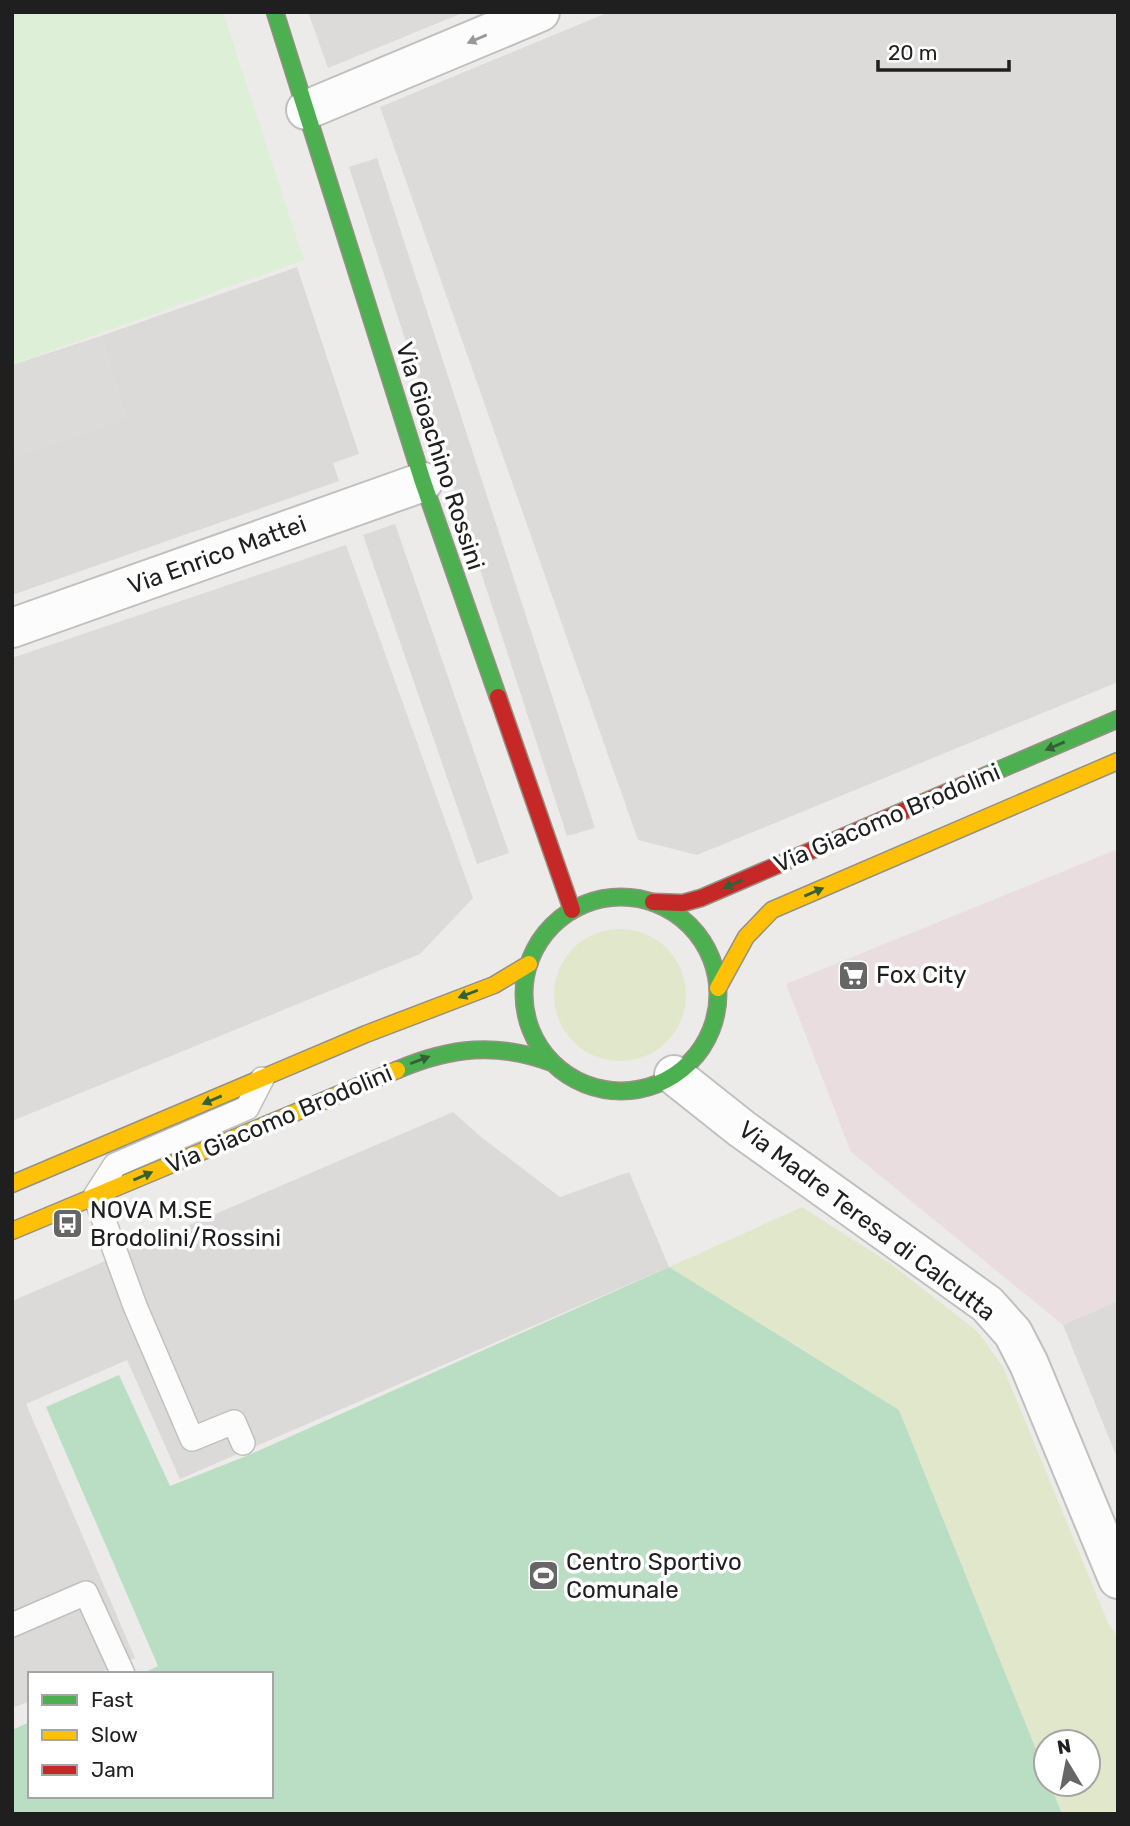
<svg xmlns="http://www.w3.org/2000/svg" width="1130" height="1826" font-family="Rubik,sans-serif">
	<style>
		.residential { fill: #dcdbda }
		.commercial { fill: #e9dddf }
		.grass { fill: #e1e7cb }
		.park { fill: #deefd8 }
		.pitch { fill: #b9dec4 }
		.parking { fill: #dbdad9 }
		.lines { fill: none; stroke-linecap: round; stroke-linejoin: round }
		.lane-casing { stroke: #c0c0bf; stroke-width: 26 }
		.street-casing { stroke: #c0c0bf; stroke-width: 42 }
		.fast-casing { stroke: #959183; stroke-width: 19 }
		.slow-casing { stroke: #959183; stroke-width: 19 }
		.jam-casing { stroke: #959183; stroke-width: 19 }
		.lane { stroke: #fcfcfc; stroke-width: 23 }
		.street { stroke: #fcfcfc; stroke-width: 38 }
		.fast { stroke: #4caf50; stroke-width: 16 }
		.slow { stroke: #ffc107; stroke-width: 16 }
		.jam { stroke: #c62828; stroke-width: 16 }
		.oneway { fill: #999 }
		.oneway2 { fill: #336035 }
		.labels { text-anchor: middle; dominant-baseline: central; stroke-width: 7; stroke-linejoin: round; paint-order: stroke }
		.street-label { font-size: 24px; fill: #1f1f1f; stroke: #fff }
		.poi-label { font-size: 24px; fill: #1f1f1f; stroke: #fff; text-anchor: start }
	</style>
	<rect width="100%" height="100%" fill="#edebe9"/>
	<!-- residential -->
	<path class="residential" d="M 308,12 L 465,12 L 328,68 Z
		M 609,12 L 1118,12 L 1118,682 L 697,855 L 638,840 L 380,107 Z
		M 101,336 L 126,418 L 12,457 L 12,365 Z
		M 346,545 L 473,898 L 420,954 L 12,1121 L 12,658 Z"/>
	<!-- commercial -->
	<path class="commercial" d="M 1118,849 L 1118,1301 L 1063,1325 L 851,1152 L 786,984 Z"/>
	<!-- grass -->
	<path class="grass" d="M554 995a66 66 0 1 1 132 0a66 66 0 1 1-132 0Z
		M 802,1207 L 891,1264 L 977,1331 L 1003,1367 L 1109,1625 L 1118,1637 L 1118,1814 L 1062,1814 L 1050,1784 L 1088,1784 L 1088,1742 L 1046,1742 L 1046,1774 L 899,1410 L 669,1267 Z"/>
	<!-- park -->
	<path class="park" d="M 12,12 L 223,12 L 304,260 L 12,365 Z"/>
	<!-- pitch -->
	<path class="pitch" d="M 669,1267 L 899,1410 L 1046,1774 L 1046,1784 L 1050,1784 L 1062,1814 L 12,1814 L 12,1730 L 30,1722 L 30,1796 L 271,1796 L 271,1674 L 141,1674 L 158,1666 L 46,1407 L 119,1375 L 170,1486 L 249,1455 Z"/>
	<!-- parking -->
	<path class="parking" d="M 377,158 L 595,828 L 567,836 L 349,167 Z
		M 297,267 L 359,454 L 333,463 L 339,481 L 12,595 L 12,457 L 126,418 L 101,336 Z
		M 395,524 L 509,853 L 477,864 L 363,535 Z
		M 453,1112 L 481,1137 L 560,1197 L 629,1172 L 669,1267 L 180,1479 L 127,1360 L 26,1404 L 135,1658 L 97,1674 L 30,1674 L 30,1701 L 12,1708 L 12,1301 Z
		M 1118,1301 L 1118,1460 L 1063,1325 Z"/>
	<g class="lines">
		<defs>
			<path id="lane" d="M 243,1443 L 234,1422 L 192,1439 L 135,1306 L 95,1196 L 115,1165 L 247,1108 L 262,1079
				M 12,1625 L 86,1593 L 123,1674"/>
			<path id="street" d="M 306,110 L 540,12
				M 12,628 L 423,482
				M 674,1075 L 742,1129 L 987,1304 L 1013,1333 L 1029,1364 L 1118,1579"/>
			<path id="fast" d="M 275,12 L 423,482 L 498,697
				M 980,778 L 1118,719
				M524 994a97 97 0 1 1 194 0a97 97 0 1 1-194 0Z
				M 397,1070 C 451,1047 497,1042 553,1063"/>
			<path id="slow" d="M 718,988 L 746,937 L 772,910 L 1118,761
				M 12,1184 L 366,1034 L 494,985 L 529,964
				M 12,1231 L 397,1070"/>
			<path id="jam" d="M 498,697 L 572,910
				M 653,902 L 683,903 L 701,898 L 980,778"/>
		</defs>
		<!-- lane casing -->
		<use href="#lane" class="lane-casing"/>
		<!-- street casing -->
		<use href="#street" class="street-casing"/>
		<!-- fast casing -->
		<use href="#fast" class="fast-casing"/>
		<!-- slow casing -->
		<use href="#slow" class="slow-casing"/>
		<!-- jam casing -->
		<use href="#jam" class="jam-casing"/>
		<!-- lane -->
		<use href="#lane" class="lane"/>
		<!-- street -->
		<use href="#street" class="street"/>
		<!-- fast -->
		<use href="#fast" class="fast"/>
		<!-- slow -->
		<use href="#slow" class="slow"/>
		<!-- jam -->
		<use href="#jam" class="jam"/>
	</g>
	<!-- one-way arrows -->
	<defs><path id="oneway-solid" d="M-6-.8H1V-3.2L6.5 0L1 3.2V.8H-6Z" transform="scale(1.75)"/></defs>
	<use class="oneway" href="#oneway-solid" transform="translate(477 39) rotate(157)"/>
	<g class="oneway2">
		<use href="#oneway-solid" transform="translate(1055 746) rotate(157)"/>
		<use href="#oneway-solid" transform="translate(733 884) rotate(157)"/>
		<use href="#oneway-solid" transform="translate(814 892) rotate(-23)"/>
		<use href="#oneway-solid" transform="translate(468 994) rotate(159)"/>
		<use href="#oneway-solid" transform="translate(420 1060) rotate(-21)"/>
		<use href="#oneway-solid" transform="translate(212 1100) rotate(157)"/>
		<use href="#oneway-solid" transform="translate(143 1176) rotate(-23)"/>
	</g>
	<!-- icons -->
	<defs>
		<symbol id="supermarket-square" viewBox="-11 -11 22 22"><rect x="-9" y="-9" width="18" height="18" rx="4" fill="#676666" stroke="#fff"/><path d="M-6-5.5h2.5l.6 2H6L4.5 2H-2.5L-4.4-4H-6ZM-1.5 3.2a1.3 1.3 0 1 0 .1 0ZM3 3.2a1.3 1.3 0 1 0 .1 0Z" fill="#fff"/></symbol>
		<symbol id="bus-square" viewBox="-11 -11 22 22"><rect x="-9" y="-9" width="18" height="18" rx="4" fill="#676666" stroke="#fff"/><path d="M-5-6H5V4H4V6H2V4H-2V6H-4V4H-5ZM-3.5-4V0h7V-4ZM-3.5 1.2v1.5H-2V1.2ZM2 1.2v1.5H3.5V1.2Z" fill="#fff"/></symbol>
		<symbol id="stadium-square" viewBox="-11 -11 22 22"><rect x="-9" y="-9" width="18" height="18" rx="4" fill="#676666" stroke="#fff"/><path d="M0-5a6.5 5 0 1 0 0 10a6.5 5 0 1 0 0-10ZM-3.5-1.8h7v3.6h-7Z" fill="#fff"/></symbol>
	</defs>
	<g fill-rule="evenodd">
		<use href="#supermarket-square" x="836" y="958" width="35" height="35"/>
		<use href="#bus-square" x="50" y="1206" width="35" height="35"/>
		<use href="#stadium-square" x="526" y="1558" width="35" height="35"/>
	</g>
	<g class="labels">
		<!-- street labels -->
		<g class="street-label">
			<text transform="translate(440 456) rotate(72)">Via Gioachino Rossini</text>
			<text transform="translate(217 555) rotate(-20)">Via Enrico Mattei</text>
			<text transform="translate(887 818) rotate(-23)">Via Giacomo Brodolini</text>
			<text transform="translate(279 1119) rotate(-23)">Via Giacomo Brodolini</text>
			<text transform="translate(867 1221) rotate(37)">Via Madre Teresa di Calcutta</text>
		</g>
		<!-- poi labels -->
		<g class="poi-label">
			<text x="876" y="975">Fox City</text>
			<text x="90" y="1210">NOVA M.SE<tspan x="90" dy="28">Brodolini/Rossini</tspan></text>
			<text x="566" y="1562">Centro Sportivo<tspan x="566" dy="28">Comunale</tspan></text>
		</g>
	</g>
	<!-- border -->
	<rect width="1130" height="1826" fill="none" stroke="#1f1f1f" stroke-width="28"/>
	<!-- legend -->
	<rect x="28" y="1672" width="245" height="126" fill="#ffffff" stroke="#a5a5a5" stroke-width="2"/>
	<rect x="42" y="1695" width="35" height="10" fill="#4caf50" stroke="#a5a5a5" stroke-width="2"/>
	<text x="91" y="1707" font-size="21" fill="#1f1f1f">Fast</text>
	<rect x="42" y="1730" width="35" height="10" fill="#ffc107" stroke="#a5a5a5" stroke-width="2"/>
	<text x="91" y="1742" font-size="21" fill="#1f1f1f">Slow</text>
	<rect x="42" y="1765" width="35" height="10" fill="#c62828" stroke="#a5a5a5" stroke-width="2"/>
	<text x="91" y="1777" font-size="21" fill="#1f1f1f">Jam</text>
	<!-- north arrow -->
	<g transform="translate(1067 1763) rotate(350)"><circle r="33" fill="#ffffff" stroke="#a5a5a5" stroke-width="2"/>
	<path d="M0-5L12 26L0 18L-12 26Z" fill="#676666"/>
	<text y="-10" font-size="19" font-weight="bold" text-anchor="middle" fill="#1f1f1f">N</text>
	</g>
	<!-- scale -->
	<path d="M878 60v10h131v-10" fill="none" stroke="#1f1f1f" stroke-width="3.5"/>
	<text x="888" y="60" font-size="21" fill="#1f1f1f" stroke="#ffffff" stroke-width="5" paint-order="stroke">20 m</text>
</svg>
